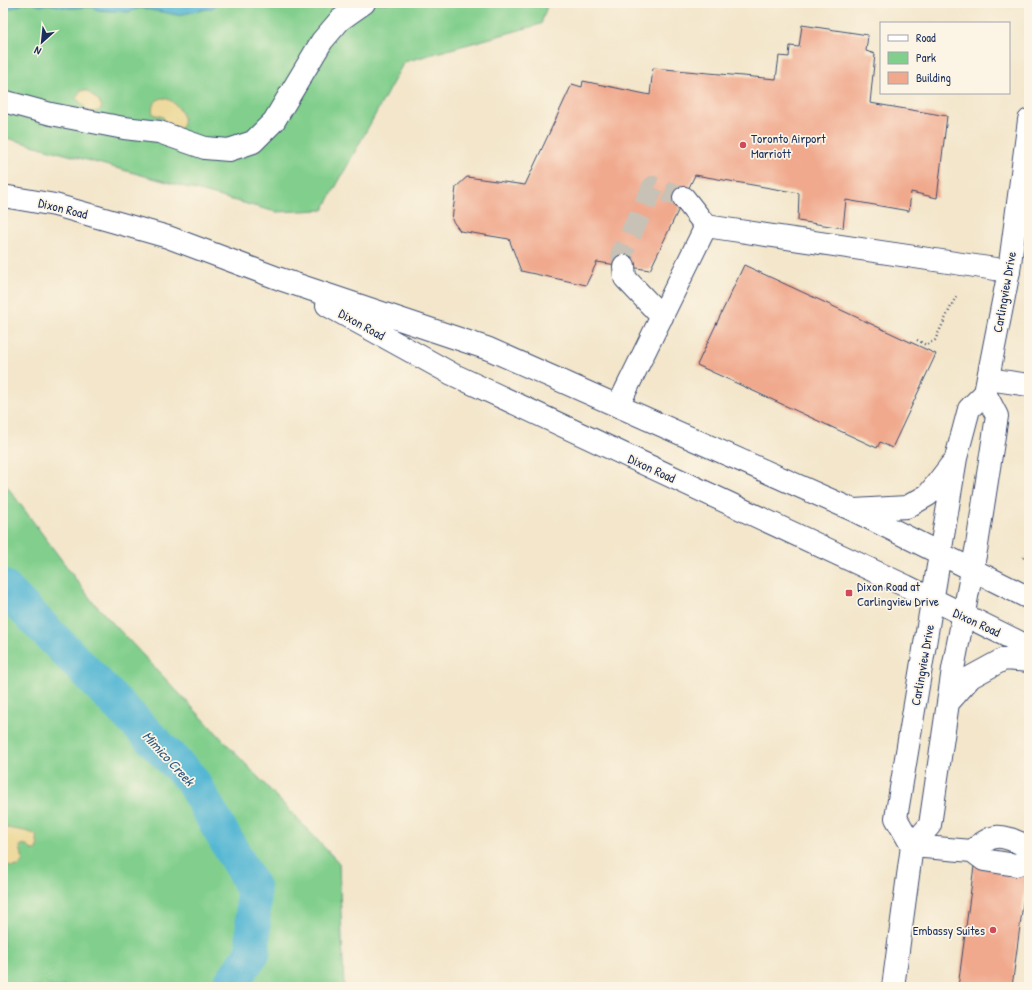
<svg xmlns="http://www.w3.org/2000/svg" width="1032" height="990" font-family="'Patrick Hand',sans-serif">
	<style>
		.green { fill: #82cf8d; stroke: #4e7f76 }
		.sand { fill: #eeda9e; stroke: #84847e }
		.water { fill: #55b7d4; stroke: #387399 }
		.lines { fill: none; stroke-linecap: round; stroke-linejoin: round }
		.river { stroke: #55b7d4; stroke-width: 35 }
		.building { fill: #f0a98d }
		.minor-tunnel { stroke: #c8c1b5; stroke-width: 22; stroke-dasharray: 22 11; stroke-linecap: butt }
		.minor-casing { stroke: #3b4a6e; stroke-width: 24 }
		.major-casing { stroke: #3b4a6e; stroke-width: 24 }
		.path { stroke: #3b4a6e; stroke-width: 2.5; stroke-dasharray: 1 3; stroke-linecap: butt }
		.minor { stroke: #fff; stroke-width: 22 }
		.major { stroke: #fff; stroke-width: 22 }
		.poi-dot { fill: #d1495b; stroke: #fcf5e5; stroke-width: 1.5 }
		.labels { text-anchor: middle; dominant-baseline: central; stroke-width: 3.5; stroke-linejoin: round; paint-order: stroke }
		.poi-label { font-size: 13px; fill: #1b2f5e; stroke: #fcf5e5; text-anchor: start }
		.street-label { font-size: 13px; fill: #1b2f5e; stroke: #fcf5e5 }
		.water-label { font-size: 14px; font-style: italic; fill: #2c5881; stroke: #fcf5e5 }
	</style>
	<rect width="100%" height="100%" fill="#fcf5e5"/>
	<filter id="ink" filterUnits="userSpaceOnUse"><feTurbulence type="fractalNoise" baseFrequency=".025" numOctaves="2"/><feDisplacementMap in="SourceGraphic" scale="8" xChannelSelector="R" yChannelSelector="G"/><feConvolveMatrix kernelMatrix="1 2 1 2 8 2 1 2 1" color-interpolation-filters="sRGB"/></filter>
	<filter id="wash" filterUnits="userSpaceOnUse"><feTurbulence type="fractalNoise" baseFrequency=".012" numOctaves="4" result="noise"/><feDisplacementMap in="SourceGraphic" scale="16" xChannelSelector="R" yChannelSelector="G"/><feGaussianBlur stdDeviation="0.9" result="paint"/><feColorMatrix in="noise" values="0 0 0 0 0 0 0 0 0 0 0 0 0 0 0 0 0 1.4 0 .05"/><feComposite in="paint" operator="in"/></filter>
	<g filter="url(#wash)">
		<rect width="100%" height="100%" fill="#f3e6cb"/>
		<!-- green -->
		<path class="green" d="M 3,3 L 548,3 L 541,24 L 404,62 L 323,210 L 276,212 L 3,137 Z
			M 3,481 L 92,601 L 339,863 L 344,987 L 3,987 Z"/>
		<!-- sand -->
		<path class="sand" d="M 86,90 L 99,101 L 102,107 L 99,111 L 89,112 L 76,98 L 80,91 Z
			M 162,98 C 175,98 190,119 180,129 L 165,124 L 163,117 L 153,114 C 151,105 154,101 162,98 Z
			M 3,827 C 13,830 28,830 36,835 L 38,847 L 36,850 L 32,850 L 24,844 L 20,846 L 23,860 L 19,866 L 11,867 L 5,862 L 4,854 L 7,844 L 3,840 Z"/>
		<!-- water -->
		<path class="water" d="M 3,3 L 26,3 L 3,11 Z
			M 32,3 L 220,3 L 212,8 L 178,15 L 140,8 L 129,12 L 98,10 L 92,7 L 68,8 L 47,4 L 41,6 Z"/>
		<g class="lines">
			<!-- river -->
			<path class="river" d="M 3,587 L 191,779 L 253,888 L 253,952 L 228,987"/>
		</g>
		<g id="blocks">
			<!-- building -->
			<path class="building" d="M 802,25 L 868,35 L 866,51 L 875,54 L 870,103 L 947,116 L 937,198 L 911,192 L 909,211 L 846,200 L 843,228 L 798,221 L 799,193 L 695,175 L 650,270 L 597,262 L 586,285 L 521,271 L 509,239 L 460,231 L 452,220 L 456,187 L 467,177 L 525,185 L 572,84 L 582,87 L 583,81 L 650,95 L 653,68 L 776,79 L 779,56 L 789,57 L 790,46 L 799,47 Z
				M 744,265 L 936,354 L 892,448 L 880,442 L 877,448 L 697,365 Z
				M 974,866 L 1027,873 L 1012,987 L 958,987 Z"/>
		</g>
	</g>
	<g filter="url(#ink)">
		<use href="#blocks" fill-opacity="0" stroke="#3b4a6e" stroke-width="1"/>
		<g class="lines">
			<!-- minor-tunnel -->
			<path class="minor-tunnel" d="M 624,266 L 622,253 L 653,187 L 684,198"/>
			<defs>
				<path id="minor" d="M 3,101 L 51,114 L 124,128 L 159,132 L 205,148 L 229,150 L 253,142 L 274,121 L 322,41 L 340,20 L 364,3
					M 684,198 L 706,226
					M 624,266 L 625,278 L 662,317
					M 988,379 L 1029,385
					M 618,406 L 706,226 L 1009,271
					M 912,846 L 972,851 L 984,860 L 1016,865 L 1029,860
					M 972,851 C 996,830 1002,835 1029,847"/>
				<path id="major" d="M 3,196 L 55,205 L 168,237 L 280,279 L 489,349 L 853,510 L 1029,598
					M 327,305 L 452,374 L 906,586 L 1029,647
					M 854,510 L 907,507 L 928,495 L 951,465
					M 948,703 L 971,677 L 1004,659 L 1029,661
					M 912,846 L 896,818 L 956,458 L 969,409 L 985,393 L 1009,271 L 1029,120
					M 893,987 L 912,846 L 930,825 L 953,669 L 977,545 L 997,416 L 985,393"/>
			</defs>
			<!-- minor casing -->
			<use href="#minor" class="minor-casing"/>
			<!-- major casing -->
			<use href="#major" class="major-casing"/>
			<!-- path -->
			<path class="path" d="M 917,340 L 926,345 L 935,340 L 957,294
				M 1023,558 L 1029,553"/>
			<!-- minor -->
			<use href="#minor" class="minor"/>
			<!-- major -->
			<use href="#major" class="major"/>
		</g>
	</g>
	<!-- markers -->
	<g class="poi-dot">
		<circle cx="743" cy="145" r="4"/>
		<rect x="845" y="589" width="8" height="8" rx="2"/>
		<circle cx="993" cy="930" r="4"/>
	</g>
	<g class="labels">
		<!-- poi labels -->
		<g class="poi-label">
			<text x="751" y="138">Toronto Airport<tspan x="751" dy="15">Marriott</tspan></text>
			<text x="857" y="586">Dixon Road at<tspan x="857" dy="15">Carlingview Drive</tspan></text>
			<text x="985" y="930" text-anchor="end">Embassy Suites</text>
		</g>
		<!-- street labels -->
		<g class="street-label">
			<text transform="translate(63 208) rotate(14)">Dixon Road</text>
			<text transform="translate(1004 292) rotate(-80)">Carlingview Drive</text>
			<text transform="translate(362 324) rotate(29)">Dixon Road</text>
			<text transform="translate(652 468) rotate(25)">Dixon Road</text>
			<text transform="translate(977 622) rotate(25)">Dixon Road</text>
			<text transform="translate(922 665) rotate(-80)">Carlingview Drive</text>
		</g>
		<!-- water labels -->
		<g class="water-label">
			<text transform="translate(169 758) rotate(47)">Mimico Creek</text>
		</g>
	</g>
	<!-- margin -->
	<rect width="1032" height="990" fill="none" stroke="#fcf5e5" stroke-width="16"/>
	<!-- legend -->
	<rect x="880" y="22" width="130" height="72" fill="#fcf5e5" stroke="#a2a6af"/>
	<rect x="888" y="35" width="20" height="6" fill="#ffffff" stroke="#a2a6af"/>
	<text x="916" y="42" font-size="12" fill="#1b2f5e">Road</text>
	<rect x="888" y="52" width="20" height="12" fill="#82cf8d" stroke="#a2a6af"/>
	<text x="916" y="62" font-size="12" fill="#1b2f5e">Park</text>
	<rect x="888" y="72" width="20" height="12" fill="#f0a98d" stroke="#a2a6af"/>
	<text x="916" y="82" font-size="12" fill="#1b2f5e">Building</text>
	<!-- north arrow -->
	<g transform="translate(42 42) rotate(207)" stroke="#fcf5e5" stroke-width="3" paint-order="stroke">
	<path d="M0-3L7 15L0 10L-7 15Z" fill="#1b2f5e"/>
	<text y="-6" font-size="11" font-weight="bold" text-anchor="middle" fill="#1b2f5e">N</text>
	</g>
</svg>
